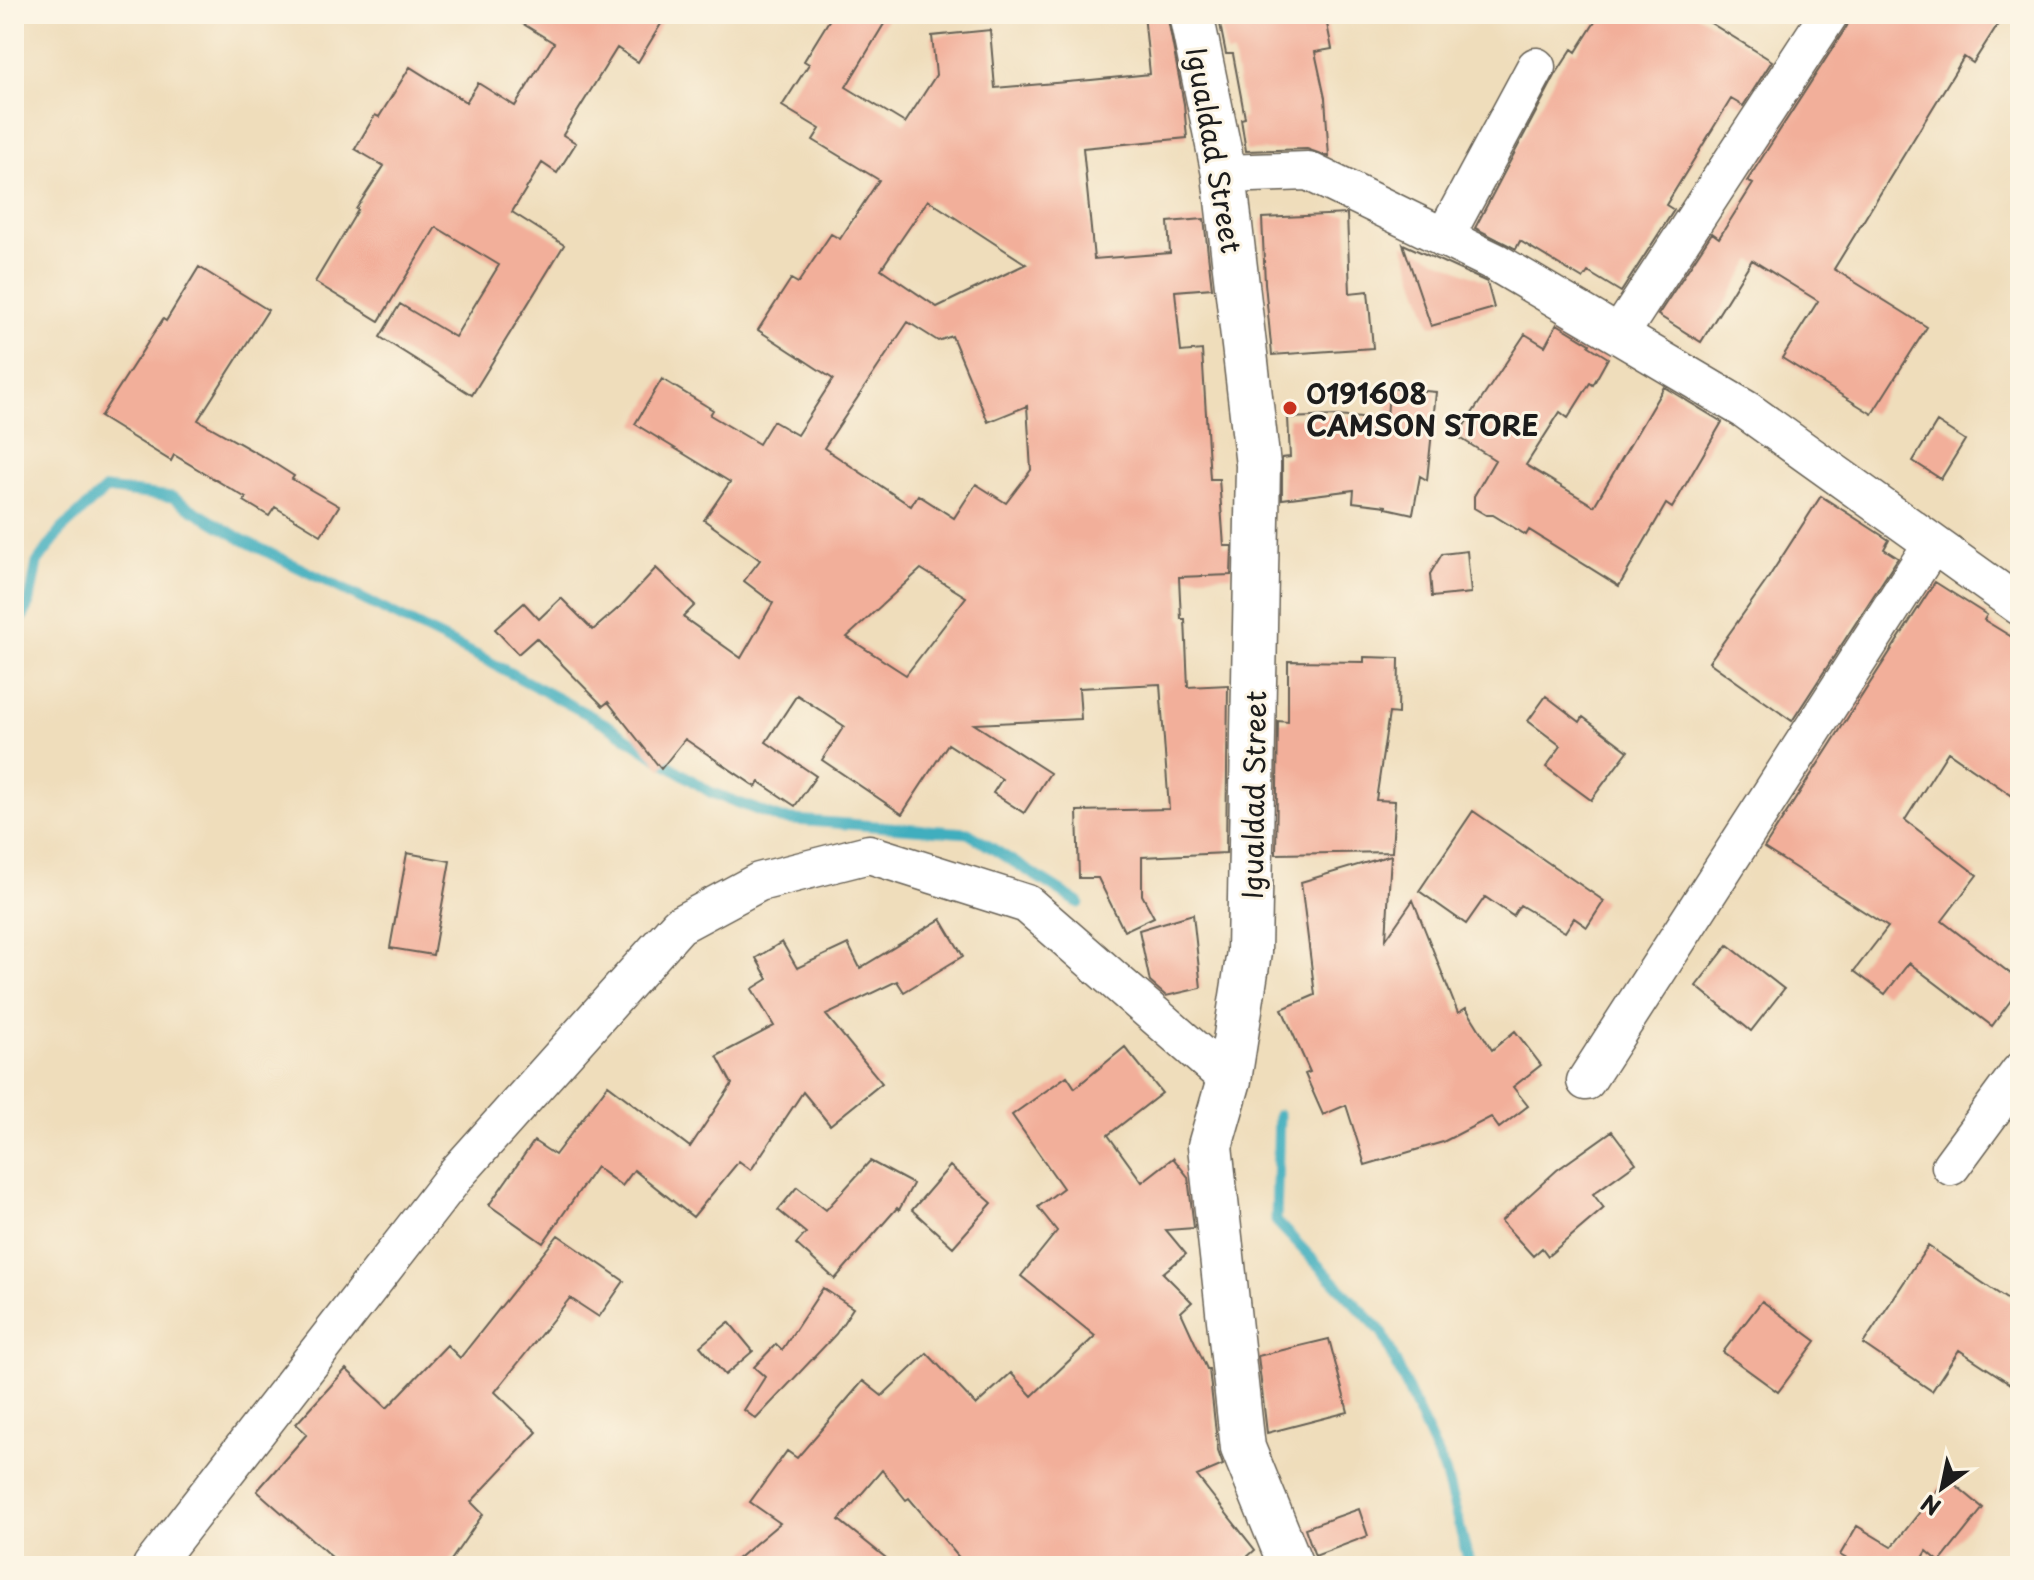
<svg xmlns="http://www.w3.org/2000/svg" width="2034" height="1580" font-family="'Playpen Sans',sans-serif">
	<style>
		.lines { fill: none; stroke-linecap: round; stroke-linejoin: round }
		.stream { stroke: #40aebe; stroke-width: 11 }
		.building { fill: #f2af9a; fill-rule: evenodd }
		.street-casing { stroke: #666054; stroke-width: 41 }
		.secondary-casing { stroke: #666054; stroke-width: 47 }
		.street { stroke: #fff; stroke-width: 38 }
		.secondary { stroke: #fff; stroke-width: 44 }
		.poi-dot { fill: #c8321e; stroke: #fcf5e5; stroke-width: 3 }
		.labels { text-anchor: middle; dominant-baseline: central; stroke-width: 6; stroke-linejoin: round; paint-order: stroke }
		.street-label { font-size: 28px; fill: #1c1c1c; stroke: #fcf5e5 }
		.poi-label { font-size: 28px; font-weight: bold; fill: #1c1c1c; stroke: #fcf5e5; text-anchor: start }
	</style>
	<rect width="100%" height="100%" fill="#fcf5e5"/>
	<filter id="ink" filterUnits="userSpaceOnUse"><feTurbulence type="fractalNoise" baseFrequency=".0125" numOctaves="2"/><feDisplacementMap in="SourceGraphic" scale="16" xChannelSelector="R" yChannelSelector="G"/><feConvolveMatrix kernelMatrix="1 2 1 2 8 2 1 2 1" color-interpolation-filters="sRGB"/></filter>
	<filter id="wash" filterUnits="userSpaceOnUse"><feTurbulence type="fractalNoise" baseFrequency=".006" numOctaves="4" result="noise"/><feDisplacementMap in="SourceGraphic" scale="32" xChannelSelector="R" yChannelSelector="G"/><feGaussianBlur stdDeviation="1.8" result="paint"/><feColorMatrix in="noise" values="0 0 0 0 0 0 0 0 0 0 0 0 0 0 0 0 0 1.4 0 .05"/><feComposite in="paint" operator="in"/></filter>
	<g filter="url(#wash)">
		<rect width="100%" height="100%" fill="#efddbb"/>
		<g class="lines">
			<!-- stream -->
			<path class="stream" d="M 14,634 L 29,605 L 37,563 L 61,530 L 106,489 L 172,497 L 241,539 L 484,659 L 604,723 L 710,792 L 781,819 L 968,833 L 1079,903
				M 1279,1115 L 1276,1221 L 1382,1332 L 1445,1472 L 1470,1566"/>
		</g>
		<g id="blocks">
			<!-- building -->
			<path class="building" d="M 507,14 L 667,14 L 638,62 L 617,48 L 563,135 L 576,143 L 557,173 L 542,163 L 512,212 L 564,245 L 472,395 L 380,337 L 400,304 L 455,337 L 499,265 L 436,227 L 379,321 L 315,282 L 358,210 L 356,209 L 384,166 L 355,149 L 375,115 L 379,117 L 410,67 L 466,102 L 478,83 L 515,106 L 554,43 Z
				M 833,14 L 890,14 L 846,87 L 905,123 L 936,75 L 932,36 L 990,30 L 995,88 L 1091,80 L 1150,74 L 1144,14 L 1167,14 L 1184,104 L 1187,138 L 1083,148 L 1094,259 L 1170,253 L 1168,222 L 1204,219 L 1212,288 L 1175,291 L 1181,352 L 1202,350 L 1210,479 L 1219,479 L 1224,546 L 1232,546 L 1231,575 L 1179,577 L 1181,619 L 1185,619 L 1188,687 L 1228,685 L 1226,853 L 1142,857 L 1142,895 L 1154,917 L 1124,931 L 1098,878 L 1079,878 L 1077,811 L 1169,809 L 1160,684 L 1079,688 L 1081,719 L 974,724 L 1050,773 L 1024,813 L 993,793 L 1002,779 L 948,744 L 902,814 L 822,760 L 844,726 L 797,695 L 766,742 L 816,776 L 795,806 L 759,782 L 756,787 L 685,739 L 661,769 L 608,702 L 603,706 L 536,638 L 518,654 L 495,629 L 524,603 L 539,619 L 561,598 L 593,630 L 622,605 L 656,568 L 695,605 L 683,617 L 741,658 L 773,603 L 744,581 L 760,560 L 704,520 L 730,482 L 635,424 L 662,379 L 713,410 L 710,415 L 759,444 L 773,421 L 797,435 L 833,379 L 758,330 L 791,279 L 798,283 L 831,234 L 840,239 L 879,180 L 813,140 L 820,129 L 782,106 L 809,64 L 804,61 ZM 928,200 L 1026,264 L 937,307 L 881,269 ZM 908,322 L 938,341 L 952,336 L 988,422 L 1027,406 L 1031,470 L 1006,503 L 976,484 L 954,518 L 918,495 L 911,506 L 824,448 ZM 921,569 L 966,597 L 906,675 L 847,637 Z
				M 1218,14 L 1325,14 L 1332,49 L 1315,52 L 1325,98 L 1329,157 L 1307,149 L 1246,151 L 1241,119 L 1245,118 L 1233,54 L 1226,54 Z
				M 1600,14 L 1696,14 L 1772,61 L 1743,106 L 1731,99 L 1666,205 L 1674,210 L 1621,292 L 1588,272 L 1583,279 L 1520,241 L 1516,249 L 1475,228 L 1556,74 L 1572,49 L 1576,52 Z
				M 1851,14 L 1982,14 L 1998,24 L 1973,63 L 1964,57 L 1834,269 L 1927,327 L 1872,414 L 1782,358 L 1818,301 L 1752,260 L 1701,342 L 1658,315 L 1712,233 L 1719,238 L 1753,184 L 1747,181 L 1847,26 Z
				M 1347,214 L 1350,293 L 1368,291 L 1373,348 L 1272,355 L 1265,283 L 1262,218 Z
				M 1403,244 L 1487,282 L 1494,308 L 1431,326 Z
				M 199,267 L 268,310 L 198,420 L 269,460 L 294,476 L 292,479 L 339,506 L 321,535 L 275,507 L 269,516 L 244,501 L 246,498 L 174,455 L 171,461 L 100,417 L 163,319 L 166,321 Z
				M 1557,324 L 1590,344 L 1589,346 L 1608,358 L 1593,385 L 1590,383 L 1568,418 L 1560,412 L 1526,465 L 1594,506 L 1664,387 L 1722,422 L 1672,508 L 1666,504 L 1619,586 L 1529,530 L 1526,535 L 1493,515 L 1486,515 L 1474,508 L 1474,496 L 1495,460 L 1457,436 L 1525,334 L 1545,346 Z
				M 1389,388 L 1436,392 L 1427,480 L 1420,476 L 1413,514 L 1386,508 L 1386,506 L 1353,502 L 1354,490 L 1282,499 L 1282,458 L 1290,457 L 1288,418 L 1336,416 L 1387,420 Z
				M 1937,422 L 1965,440 L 1941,479 L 1913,461 Z
				M 1821,496 L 1889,540 L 1884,549 L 1898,558 L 1792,721 L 1709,662 L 1765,583 Z
				M 1467,551 L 1471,593 L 1432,597 L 1430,574 L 1442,554 Z
				M 1935,582 L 1987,615 L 1984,620 L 2020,642 L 2020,801 L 1948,752 L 1905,820 L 1977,875 L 1942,921 L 2020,981 L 2020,988 L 1992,1026 L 1909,963 L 1885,994 L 1854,971 L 1888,927 L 1764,848 Z
				M 1364,657 L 1399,658 L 1398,714 L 1389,713 L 1376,800 L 1395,801 L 1392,852 L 1276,854 L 1278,721 L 1288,722 L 1288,661 L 1364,662 Z
				M 1546,696 L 1580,722 L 1583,717 L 1628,751 L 1591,800 L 1546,767 L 1561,746 L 1528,721 Z
				M 1473,811 L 1604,901 L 1587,927 L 1574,918 L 1565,932 L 1520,905 L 1513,916 L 1485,897 L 1466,924 L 1419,891 Z
				M 407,853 L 450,861 L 433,955 L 390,948 Z
				M 1391,855 L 1386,939 L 1413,900 L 1458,1013 L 1466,1008 L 1492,1050 L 1515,1031 L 1541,1065 L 1513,1087 L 1528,1106 L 1499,1128 L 1491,1117 L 1443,1142 L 1365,1165 L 1346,1105 L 1323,1115 L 1305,1074 L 1310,1072 L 1282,1009 L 1315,995 L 1301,882 Z
				M 1193,914 L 1201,988 L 1166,996 L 1150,982 L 1139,930 Z
				M 941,919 L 963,956 L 904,992 L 897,981 L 826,1015 L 882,1083 L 830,1125 L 803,1092 L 751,1170 L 739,1161 L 693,1217 L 634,1170 L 622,1186 L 596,1167 L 543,1243 L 489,1205 L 534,1141 L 555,1155 L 608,1085 L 690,1147 L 732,1084 L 717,1056 L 774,1026 L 752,989 L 768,979 L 756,958 L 782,942 L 797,968 L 848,944 L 860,968 Z
				M 1728,945 L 1784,989 L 1751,1031 L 1696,986 Z
				M 1125,1047 L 1162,1093 L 1108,1135 L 1142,1182 L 1173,1158 L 1188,1177 L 1194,1228 L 1166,1230 L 1186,1254 L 1163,1273 L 1192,1302 L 1181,1312 L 1207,1369 L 1209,1369 L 1218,1451 L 1223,1465 L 1197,1476 L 1255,1550 L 1237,1566 L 966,1566 L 909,1498 L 906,1500 L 882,1470 L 839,1520 L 896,1566 L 729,1566 L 780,1523 L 750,1502 L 787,1451 L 797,1458 L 863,1381 L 882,1396 L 927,1353 L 976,1405 L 1011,1373 L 1032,1396 L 1095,1336 L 1021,1276 L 1057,1231 L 1038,1207 L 1063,1188 L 1012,1115 L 1067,1076 L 1075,1088 Z
				M 1612,1131 L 1636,1163 L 1593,1194 L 1604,1208 L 1548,1256 L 1542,1248 L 1533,1256 L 1501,1221 L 1557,1170 Z
				M 870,1161 L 913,1184 L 899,1210 L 897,1208 L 835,1279 L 796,1244 L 806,1233 L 778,1210 L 797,1187 L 826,1210 Z
				M 950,1166 L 992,1203 L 953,1247 L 912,1210 Z
				M 558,1235 L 624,1281 L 599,1317 L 570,1298 L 495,1392 L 537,1432 L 471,1502 L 483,1514 L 447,1566 L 342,1566 L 257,1491 L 307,1434 L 296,1424 L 346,1369 L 387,1408 L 447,1345 L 460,1358 Z
				M 1928,1246 L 2020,1308 L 2020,1390 L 1959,1350 L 1932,1391 L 1863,1344 Z
				M 823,1288 L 853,1308 L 836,1334 L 756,1419 L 744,1410 L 765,1377 L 754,1367 L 776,1344 L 782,1350 Z
				M 1762,1301 L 1816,1341 L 1778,1392 L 1723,1352 Z
				M 729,1322 L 753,1351 L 725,1375 L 700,1346 Z
				M 1329,1339 L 1348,1412 L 1267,1433 L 1258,1356 Z
				M 1947,1478 L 1983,1508 L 1940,1562 L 1927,1551 L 1920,1563 L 1925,1566 L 1859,1566 L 1840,1555 L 1857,1526 L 1892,1547 Z
				M 1359,1509 L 1368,1536 L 1315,1556 L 1305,1528 Z"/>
		</g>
	</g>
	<g filter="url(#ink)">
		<use href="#blocks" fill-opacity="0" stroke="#666054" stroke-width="2"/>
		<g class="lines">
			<defs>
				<path id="street" d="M 1224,174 L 1308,171 L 1497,263 L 1746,410 L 2020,606
					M 1444,238 L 1536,67
					M 1619,335 L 1829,14
					M 1586,1081 L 1932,545
					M 1951,1166 L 2020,1072
					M 152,1566 L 458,1172 L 679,925 L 759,882 L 869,854 L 1027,904 L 1229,1080"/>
				<path id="secondary" d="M 1191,14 L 1224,174 L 1258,465 L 1249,952 L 1229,1080 L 1210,1146 L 1243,1448 L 1291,1566"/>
			</defs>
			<!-- street casing -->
			<use href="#street" class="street-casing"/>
			<!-- secondary casing -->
			<use href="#secondary" class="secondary-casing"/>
			<!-- street -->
			<use href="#street" class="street"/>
			<!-- secondary -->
			<use href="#secondary" class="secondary"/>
		</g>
	</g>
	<!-- markers -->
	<circle class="poi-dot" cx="1290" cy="408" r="8"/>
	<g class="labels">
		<!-- street labels -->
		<g class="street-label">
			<text transform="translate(1215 150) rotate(80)">Igualdad Street</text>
			<text transform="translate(1253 795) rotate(-89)">Igualdad Street</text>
		</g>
		<!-- poi labels -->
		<g class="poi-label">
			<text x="1306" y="392">0191608<tspan x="1306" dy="32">CAMSON STORE</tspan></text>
		</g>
	</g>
	<!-- margin -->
	<rect width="2034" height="1580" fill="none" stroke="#fcf5e5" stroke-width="48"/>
	<!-- north arrow -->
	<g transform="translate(1942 1488) rotate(213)" stroke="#fcf5e5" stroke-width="6" paint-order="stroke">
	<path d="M0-6L14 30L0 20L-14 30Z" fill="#1c1c1c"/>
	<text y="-12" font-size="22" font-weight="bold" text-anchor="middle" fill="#1c1c1c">N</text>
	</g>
</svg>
